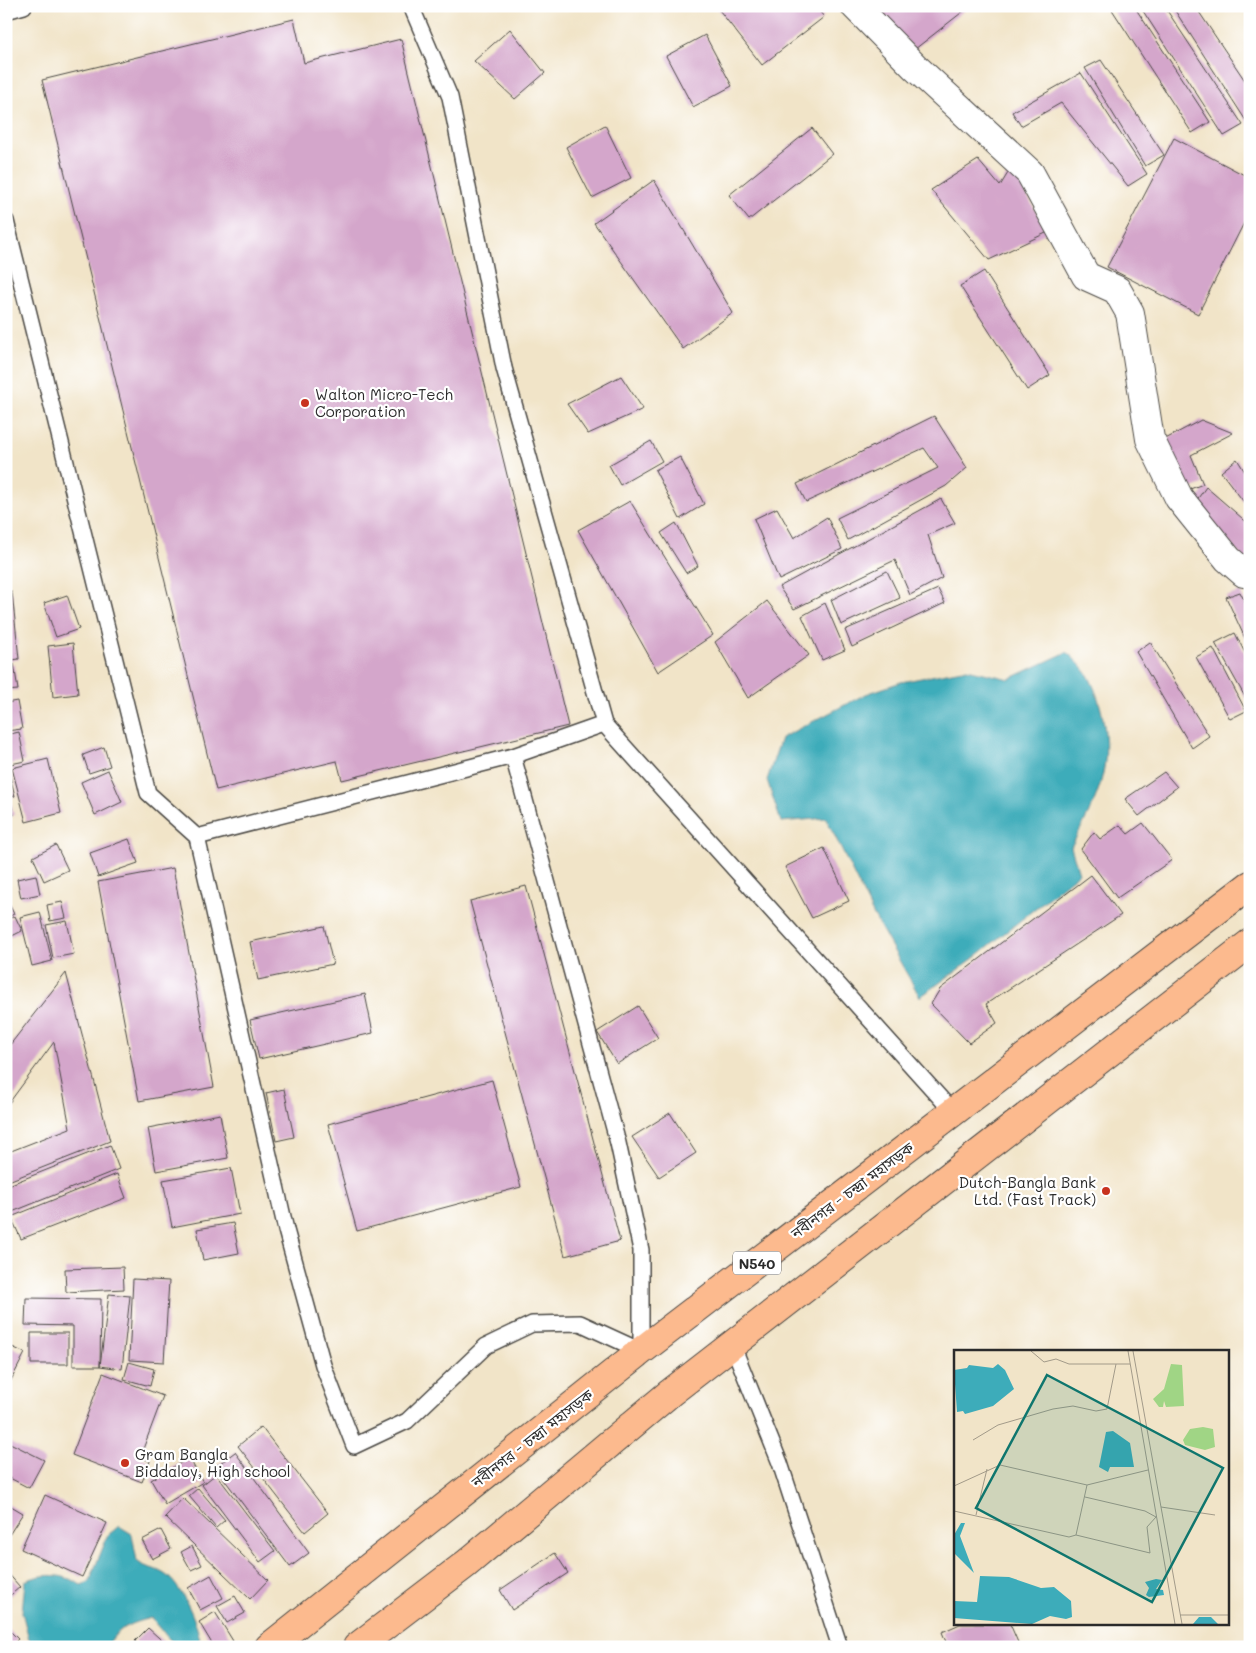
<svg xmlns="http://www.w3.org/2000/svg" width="1256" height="1653" font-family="Mali,'Noto Sans Bengali',sans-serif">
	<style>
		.water { fill: #3dacba; stroke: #346c72 }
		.building { fill: #d4a6cb }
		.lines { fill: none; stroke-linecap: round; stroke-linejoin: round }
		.lane-casing { stroke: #494743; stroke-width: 18 }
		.street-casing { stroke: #494743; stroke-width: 30 }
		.highway-casing { stroke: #494743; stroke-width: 30 }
		.lane { stroke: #fff; stroke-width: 15 }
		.street { stroke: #fff; stroke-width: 28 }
		.highway { stroke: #fcba8e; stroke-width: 28 }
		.poi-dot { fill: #c8321e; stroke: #fff; stroke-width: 2 }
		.labels { text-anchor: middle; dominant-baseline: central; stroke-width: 4.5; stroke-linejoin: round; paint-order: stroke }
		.shield { fill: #fff; stroke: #6b6b6b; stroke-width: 1 }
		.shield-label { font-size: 14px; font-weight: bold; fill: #2b2b2b }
		.poi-label { font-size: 15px; fill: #2b2b2b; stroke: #fff; text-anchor: start }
		.street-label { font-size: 15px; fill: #2b2b2b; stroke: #fff }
		.inset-road { fill: none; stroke: #a29a89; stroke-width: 1 }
		.view { fill: #0f766e; fill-opacity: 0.15; stroke: #0f766e; stroke-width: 2.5 }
		.inset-edge { fill: none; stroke: #2b2b2b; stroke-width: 2.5 }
	</style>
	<rect width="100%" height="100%" fill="#fff"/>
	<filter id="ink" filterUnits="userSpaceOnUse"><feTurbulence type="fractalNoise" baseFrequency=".02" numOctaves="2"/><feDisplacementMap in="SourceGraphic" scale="10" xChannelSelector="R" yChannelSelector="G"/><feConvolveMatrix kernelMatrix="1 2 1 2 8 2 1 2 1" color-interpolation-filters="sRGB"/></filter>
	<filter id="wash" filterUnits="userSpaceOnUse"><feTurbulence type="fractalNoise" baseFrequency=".0096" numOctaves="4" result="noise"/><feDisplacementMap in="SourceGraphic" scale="20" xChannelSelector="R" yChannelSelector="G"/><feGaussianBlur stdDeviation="1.12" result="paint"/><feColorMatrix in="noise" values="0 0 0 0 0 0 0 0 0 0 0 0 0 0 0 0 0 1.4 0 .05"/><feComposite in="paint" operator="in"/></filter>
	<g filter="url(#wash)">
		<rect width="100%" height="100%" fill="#f1e4c8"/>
		<!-- water -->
		<path class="water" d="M 1067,652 C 1074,659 1083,667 1088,675 C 1103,702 1110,743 1103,773 C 1098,799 1083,824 1071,847 L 1079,873 L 974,958 L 920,997 L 874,916 L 826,818 L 781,822 L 767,780 L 781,738 L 866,694 L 901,682 L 967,669 L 1009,679 Z
			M 119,1526 L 132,1534 L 137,1561 C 145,1568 152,1567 161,1572 C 180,1580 198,1623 200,1642 L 194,1647 C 167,1647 168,1634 151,1618 C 130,1623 117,1628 107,1647 L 31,1647 L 22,1612 L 25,1581 C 44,1573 63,1573 81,1585 L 89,1582 L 108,1535 Z"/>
		<g id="blocks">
			<!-- building -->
			<path class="building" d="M 716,6 L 815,6 L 824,17 L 762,65 Z
				M 875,6 L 909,6 L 913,10 L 917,6 L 970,6 L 915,49 L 871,9 Z
				M 1114,6 L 1134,6 L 1210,122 L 1192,133 L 1111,8 Z
				M 1153,6 L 1164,6 L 1243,125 L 1224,136 L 1143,11 Z
				M 1172,6 L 1195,6 L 1250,88 L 1250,127 Z
				M 294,19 L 304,63 L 401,39 L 568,726 L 342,780 L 337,761 L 216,790 L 42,80 Z
				M 510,29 L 545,73 L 515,99 L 474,61 Z
				M 705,35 L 732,86 L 693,107 L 666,56 Z
				M 1101,60 L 1164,155 L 1145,166 L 1085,68 Z
				M 1081,73 L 1147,174 L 1128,186 L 1061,103 L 1021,126 L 1012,112 Z
				M 605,125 L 631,178 L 592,198 L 566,147 Z
				M 812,128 L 832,154 L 749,220 L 729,195 Z
				M 1174,138 L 1250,178 L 1250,211 L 1198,314 L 1107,267 Z
				M 978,160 L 1000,186 L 1011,168 L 1048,232 L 989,260 L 931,190 Z
				M 654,180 L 733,313 L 683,349 L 594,223 Z
				M 984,271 L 1050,375 L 1027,390 L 960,286 Z
				M 621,376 L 643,409 L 588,434 L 567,404 Z
				M 934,416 L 967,468 L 946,486 L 848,540 L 837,518 L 938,468 L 924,448 L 806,502 L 797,484 Z
				M 1201,420 L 1233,433 L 1191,455 L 1203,484 L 1185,491 L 1158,443 Z
				M 651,441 L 662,461 L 620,485 L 609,465 Z
				M 680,457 L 704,504 L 680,519 L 655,470 Z
				M 1237,459 L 1250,480 L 1250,510 L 1221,472 Z
				M 1206,487 L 1250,525 L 1250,566 L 1194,504 Z
				M 941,499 L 955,523 L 928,535 L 942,578 L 910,595 L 895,560 L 794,609 L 779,587 Z
				M 630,501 L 713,635 L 658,672 L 578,530 Z
				M 777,508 L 794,538 L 827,517 L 842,549 L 779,580 L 754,519 Z
				M 676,523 L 698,566 L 686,573 L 661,533 Z
				M 887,571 L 900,598 L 841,625 L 831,600 Z
				M 938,589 L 945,603 L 852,647 L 845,630 Z
				M 12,592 L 19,659 L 6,661 L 6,593 Z
				M 1240,592 L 1250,612 L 1250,649 L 1226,597 Z
				M 67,595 L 79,629 L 56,637 L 44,603 Z
				M 767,601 L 809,655 L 748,698 L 715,642 Z
				M 825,603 L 845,650 L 822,660 L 802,616 Z
				M 1235,633 L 1250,663 L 1250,706 L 1215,643 Z
				M 1150,642 L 1209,736 L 1192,748 L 1136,652 Z
				M 73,643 L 78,694 L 53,697 L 48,646 Z
				M 1213,648 L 1246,711 L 1230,719 L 1196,657 Z
				M 14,664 L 18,690 L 6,691 L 6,665 Z
				M 17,701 L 22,729 L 6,731 L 6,703 Z
				M 19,732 L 25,761 L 6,765 L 6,735 Z
				M 104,747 L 110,766 L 89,773 L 83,755 Z
				M 48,759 L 61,813 L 26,822 L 12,768 Z
				M 8,768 L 15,796 L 6,798 L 6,769 Z
				M 108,770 L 122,802 L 95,815 L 81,782 Z
				M 1164,772 L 1177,787 L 1139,816 L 1125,799 Z
				M 10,799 L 14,815 L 6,818 L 6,800 Z
				M 1143,823 L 1172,860 L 1117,898 L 1081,849 L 1094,832 L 1100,839 L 1120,825 L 1128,834 Z
				M 129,839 L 138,863 L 98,877 L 90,853 Z
				M 56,845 L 68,870 L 44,881 L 33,857 Z
				M 824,848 L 849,901 L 812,918 L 785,867 Z
				M 173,868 L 214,1087 L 139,1101 L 98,882 Z
				M 36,875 L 40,894 L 21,898 L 17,879 Z
				M 1091,875 L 1121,915 L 986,1004 L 997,1023 L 969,1043 L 931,1004 L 940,989 Z
				M 526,886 L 620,1241 L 565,1256 L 470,901 Z
				M 6,898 L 14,914 L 6,918 Z
				M 62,902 L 66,918 L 50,921 L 47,905 Z
				M 40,912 L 52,961 L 32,966 L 20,917 Z
				M 15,916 L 22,931 L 6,939 L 6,920 Z
				M 67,921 L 74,954 L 53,958 L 46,925 Z
				M 324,926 L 333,964 L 258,980 L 250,942 Z
				M 66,973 L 110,1141 L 6,1182 L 6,1153 L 70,1128 L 54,1042 L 6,1107 L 6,1050 Z
				M 365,994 L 373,1033 L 259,1059 L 250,1020 Z
				M 638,1006 L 658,1038 L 617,1064 L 597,1032 Z
				M 492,1080 L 521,1187 L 357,1231 L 328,1124 Z
				M 284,1089 L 294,1137 L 276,1141 L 266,1093 Z
				M 670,1113 L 696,1153 L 659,1177 L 632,1137 Z
				M 220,1114 L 228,1158 L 156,1171 L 148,1128 Z
				M 110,1145 L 119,1169 L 7,1214 L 6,1186 Z
				M 231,1168 L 240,1214 L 172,1227 L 163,1180 Z
				M 117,1174 L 126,1198 L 21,1239 L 11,1217 Z
				M 233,1223 L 239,1253 L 203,1260 L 197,1229 Z
				M 123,1267 L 124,1289 L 66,1292 L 65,1269 Z
				M 133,1279 L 169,1281 L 164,1362 L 129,1360 Z
				M 109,1294 L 130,1296 L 122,1369 L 100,1366 Z
				M 26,1298 L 101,1299 L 100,1366 L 73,1366 L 73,1326 L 25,1325 Z
				M 31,1333 L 68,1333 L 68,1364 L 31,1364 Z
				M 6,1344 L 25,1353 L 6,1390 Z
				M 129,1362 L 154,1369 L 150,1386 L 124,1379 Z
				M 103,1373 L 163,1396 L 140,1457 L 150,1461 L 142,1482 L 72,1455 Z
				M 261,1427 L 328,1513 L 305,1532 L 238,1446 Z
				M 6,1441 L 44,1460 L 29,1488 L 6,1476 Z
				M 235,1452 L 309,1553 L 290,1567 L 215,1467 Z
				M 189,1458 L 203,1482 L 165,1504 L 151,1480 Z
				M 216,1474 L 275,1551 L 260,1562 L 202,1485 Z
				M 198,1488 L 225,1520 L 216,1528 L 189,1496 Z
				M 45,1495 L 107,1523 L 82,1577 L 21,1549 Z
				M 183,1498 L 268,1580 L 250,1599 L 165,1517 Z
				M 6,1503 L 23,1513 L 9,1535 L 6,1533 Z
				M 161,1530 L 171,1549 L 152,1559 L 142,1540 Z
				M 192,1546 L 202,1565 L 191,1570 L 181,1552 Z
				M 555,1553 L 568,1573 L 512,1610 L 500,1590 Z
				M 6,1571 L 20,1587 L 6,1599 Z
				M 211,1575 L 223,1598 L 200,1610 L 188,1588 Z
				M 235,1596 L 245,1613 L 227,1623 L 217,1606 Z
				M 215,1612 L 233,1641 L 223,1647 L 214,1647 L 199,1622 Z
				M 960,1624 L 1010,1624 L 1020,1647 L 948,1647 L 942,1632 Z
				M 6,1627 L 18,1639 L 11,1647 L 6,1647 Z
				M 148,1628 L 169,1647 L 140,1647 L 135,1641 Z"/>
		</g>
	</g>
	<g filter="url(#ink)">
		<use href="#blocks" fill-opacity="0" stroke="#494743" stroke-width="1"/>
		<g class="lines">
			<defs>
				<path id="lane" d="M 411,6 L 450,97 L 504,368 L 604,724 L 953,1112
					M 6,11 L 24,6
					M 6,221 L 148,793 L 197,837 L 513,756 L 604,724
					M 197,837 L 286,1230 L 323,1365 L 354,1446 L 407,1421 L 486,1346 L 532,1324 L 580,1323 L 641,1351 L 641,1250 L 618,1143 L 513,756
					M 733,1346 L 780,1463 L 840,1647"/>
				<path id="street" d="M 855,6 L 915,67 L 1030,173 L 1086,276 L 1117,290 L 1130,313 L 1150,439 L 1179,498 L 1228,559 L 1244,573 L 1250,574"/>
				<path id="highway" d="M 269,1647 L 641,1351 L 1250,885
					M 357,1647 L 466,1564 L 670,1393 L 1250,943"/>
			</defs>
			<!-- lane casing -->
			<use href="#lane" class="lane-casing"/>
			<!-- street casing -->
			<use href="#street" class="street-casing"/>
			<!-- highway casing -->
			<use href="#highway" class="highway-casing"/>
			<!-- lane -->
			<use href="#lane" class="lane"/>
			<!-- street -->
			<use href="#street" class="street"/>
			<!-- highway -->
			<use href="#highway" class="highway"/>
		</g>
	</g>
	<!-- markers -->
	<g class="poi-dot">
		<circle cx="305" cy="403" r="5"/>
		<circle cx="1106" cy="1191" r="5"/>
		<circle cx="125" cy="1463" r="5"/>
	</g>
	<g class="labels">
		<!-- shield labels -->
		<rect class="shield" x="733" y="1251.5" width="48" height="23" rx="4"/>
		<g class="shield-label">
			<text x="757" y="1263">N540</text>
		</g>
		<!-- poi labels -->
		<g class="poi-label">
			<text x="315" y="394">Walton Micro-Tech<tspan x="315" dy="17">Corporation</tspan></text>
			<text x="1096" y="1182" text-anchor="end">Dutch-Bangla Bank<tspan x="1096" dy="17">Ltd. (Fast Track)</tspan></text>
			<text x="135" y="1454">Gram Bangla<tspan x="135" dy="17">Biddaloy, High school</tspan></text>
		</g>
		<!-- street labels -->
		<g class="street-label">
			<text transform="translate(852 1190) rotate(-37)">নবীনগর - চন্দ্রা মহাসড়ক</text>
			<text transform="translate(532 1438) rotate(-38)">নবীনগর - চন্দ্রা মহাসড়ক</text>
		</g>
	</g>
	<!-- overview -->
	<g transform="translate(954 1350)">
		<rect width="275" height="275" fill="#f1e4c8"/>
		<path d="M 217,14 L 228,15 L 230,56 L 212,57 L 210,51 L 209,57 L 205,57 L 199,49 L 210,39 ZM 249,77 L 259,79 L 261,97 L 251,100 L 231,95 L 229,90 L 236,79 Z" fill="#a0d585"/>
		<path d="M 44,14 L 51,20 L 60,39 L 39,56 L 11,64 L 9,61 L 3,62 L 0,20 L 13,18 L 15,15 L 39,18 ZM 159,81 L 176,93 L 180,117 L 156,117 L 154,122 L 145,117 L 152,82 ZM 7,173 L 11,173 L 6,186 L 20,223 L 0,203 L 0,185 ZM 26,226 L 55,227 L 87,238 L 100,237 L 117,251 L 118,267 L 112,269 L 96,266 L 78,274 L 0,268 L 0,251 L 23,252 ZM 202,229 L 208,230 L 202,239 L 209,240 L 210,245 L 195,247 L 192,245 L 195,238 L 191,232 ZM 245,267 L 257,267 L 264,274 L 239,274 Z" fill="#3dacba"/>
		<path class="inset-road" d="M 77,1 L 90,12 L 102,9 L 115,14 L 176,14M 174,1 L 221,274M 179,1 L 228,274M 19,90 L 44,75 L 99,59 L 119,56 L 142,61 L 153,59 L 162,14M 0,136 L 46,115 L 133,135 L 194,120M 207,157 L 261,165M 0,161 L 115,187 L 122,185 L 133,135M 22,165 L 33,119M 122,185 L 196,203 L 193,177 L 202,167 L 191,161 L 131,147M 226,265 L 275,265"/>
		<path class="view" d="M 93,25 L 269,118 L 198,252 L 22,158 Z"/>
		<rect width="275" height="275" class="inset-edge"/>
	</g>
	<!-- margin -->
	<rect width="1256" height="1653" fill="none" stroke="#fff" stroke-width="25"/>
</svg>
